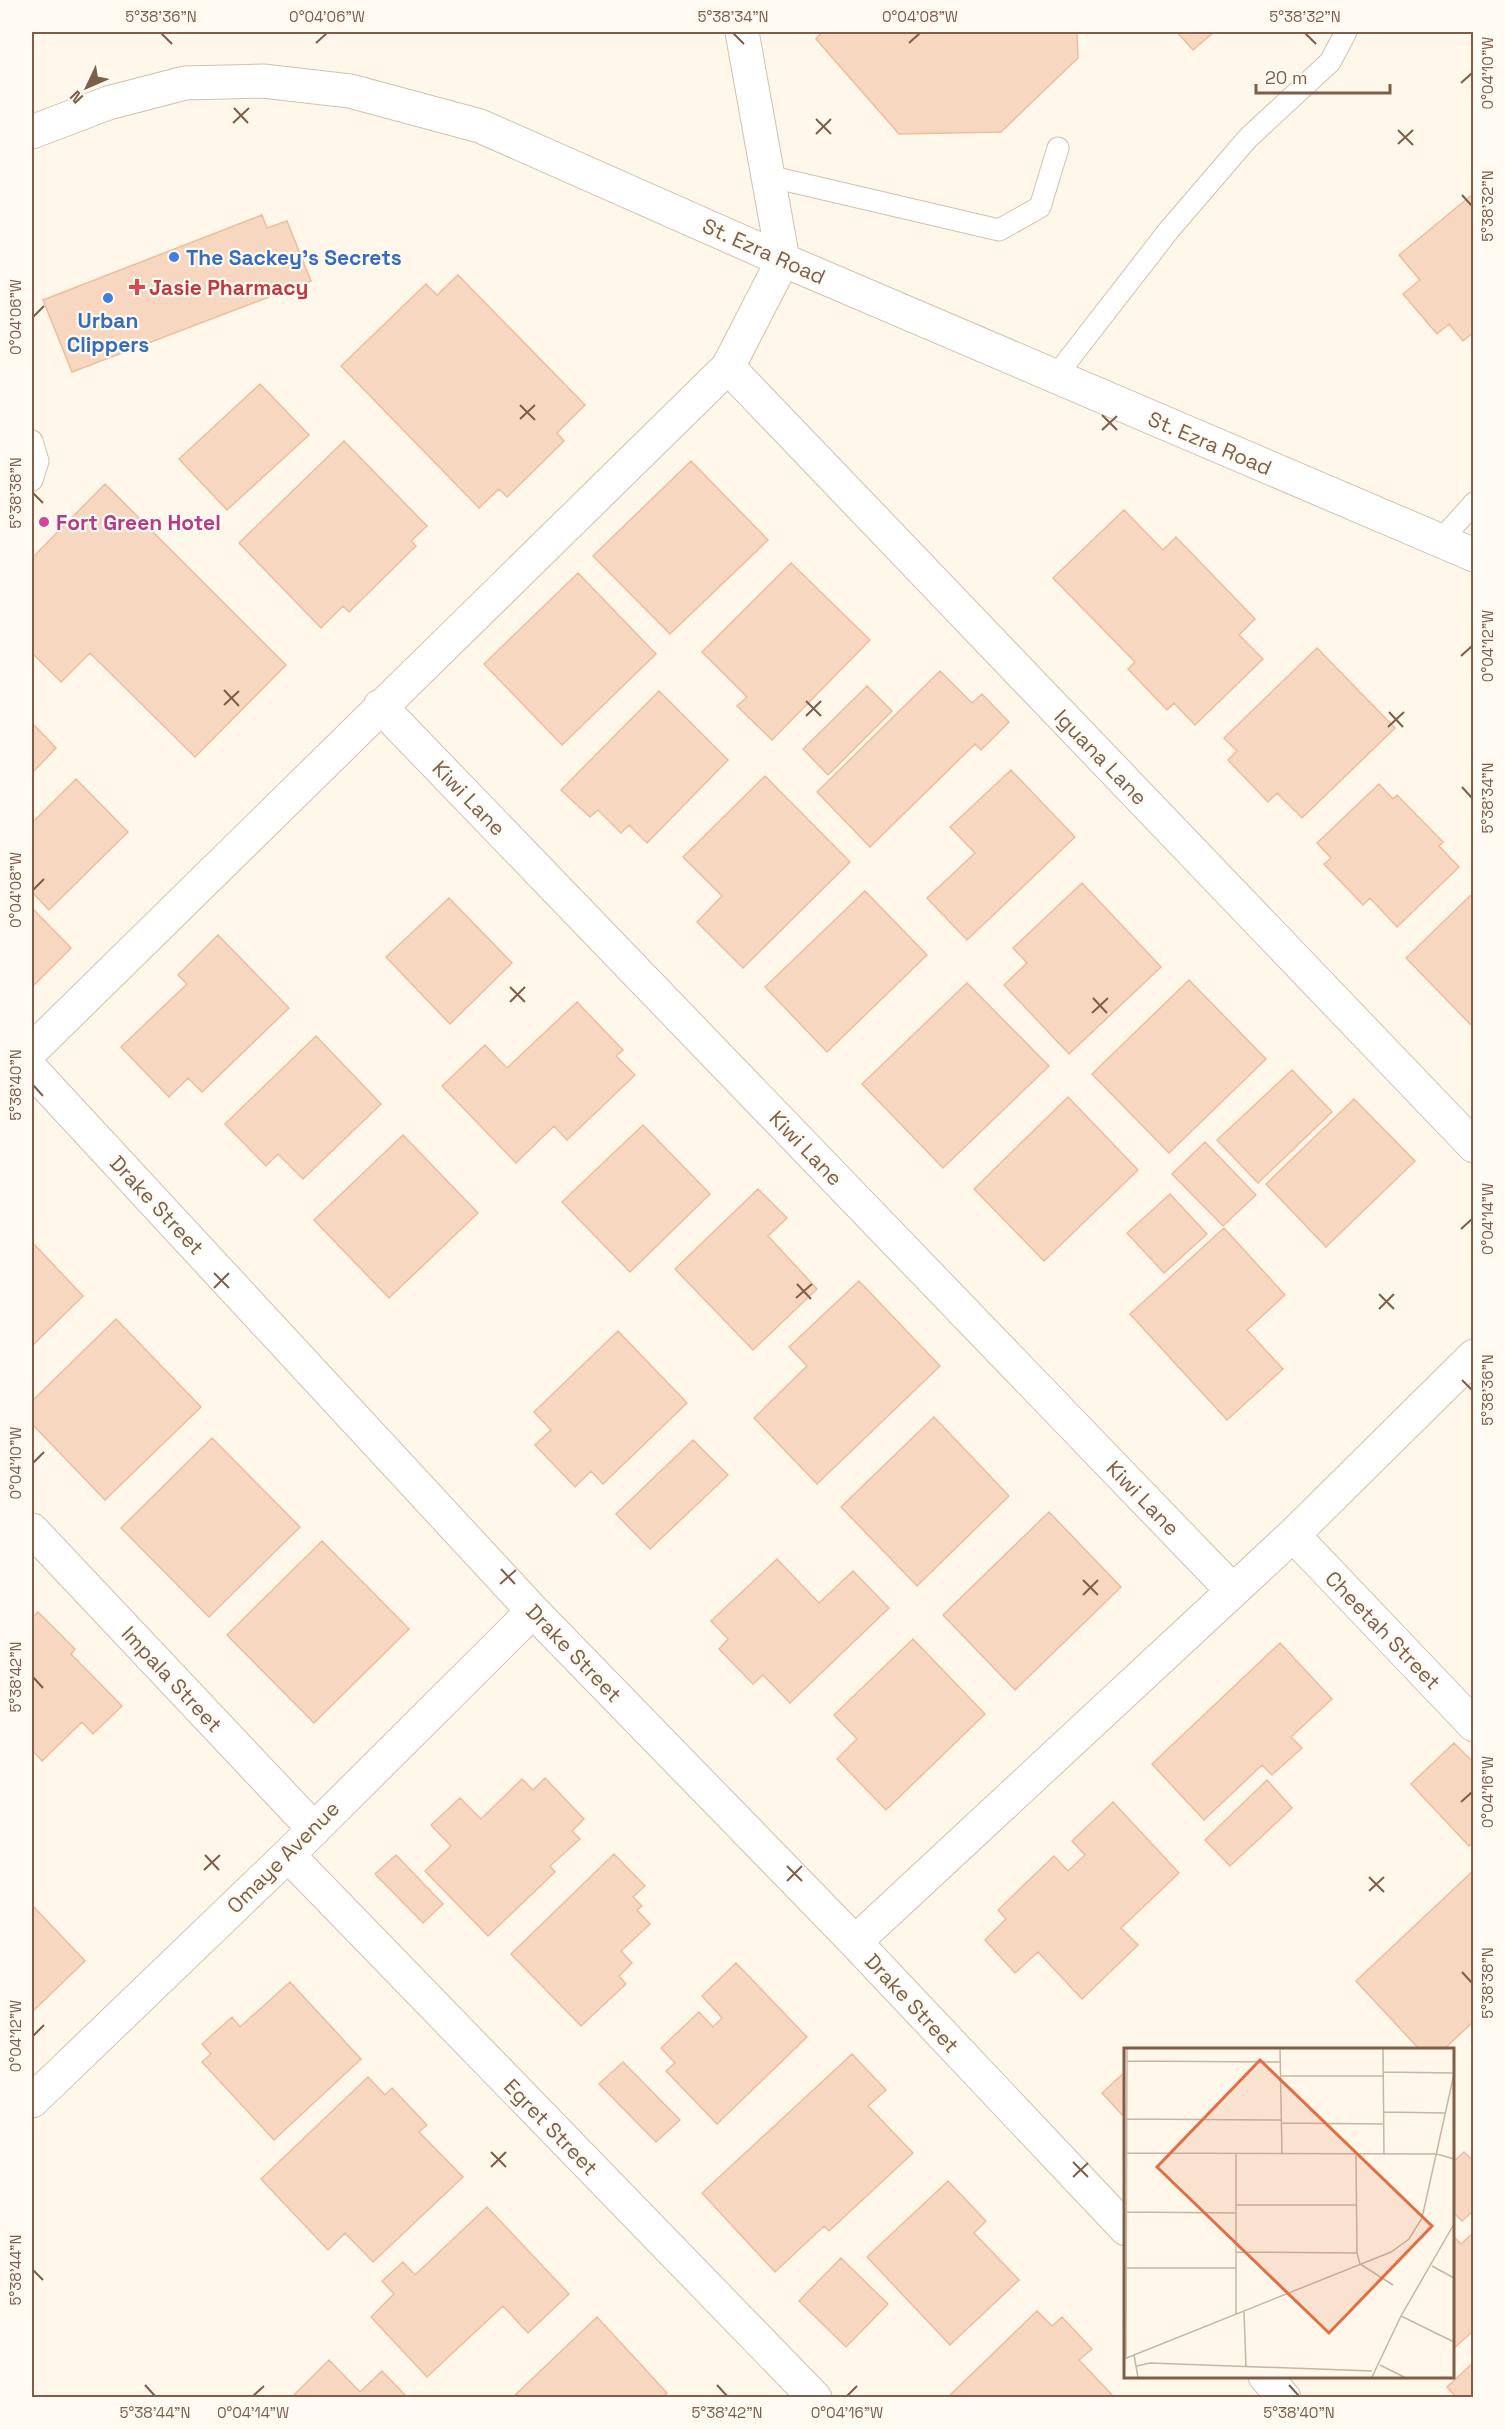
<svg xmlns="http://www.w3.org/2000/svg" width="1505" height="2429" font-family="'Space Grotesk',sans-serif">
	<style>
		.building { fill: #f7d7bf; stroke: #ecbe9d; stroke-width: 1.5 }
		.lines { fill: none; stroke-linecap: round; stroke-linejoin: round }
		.service-casing { stroke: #d3c0ad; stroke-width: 23 }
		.minor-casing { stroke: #d3c0ad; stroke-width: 35 }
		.service { stroke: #fff; stroke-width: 21 }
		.minor { stroke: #fff; stroke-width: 33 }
		.ticks { fill: none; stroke: #7e5e49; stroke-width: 2 }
		.shop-dot { fill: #3f7fe0; stroke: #fffbf3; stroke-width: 2 }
		.health-dot { fill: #e0444e; stroke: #fffbf3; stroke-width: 2 }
		.hotel-dot { fill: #d1479c; stroke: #fffbf3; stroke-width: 2 }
		.labels { text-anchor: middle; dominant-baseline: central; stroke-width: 4.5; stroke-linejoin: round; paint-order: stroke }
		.street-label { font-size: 21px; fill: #7e5e49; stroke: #fffbf3 }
		.shop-label { font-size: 21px; font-weight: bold; fill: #366cbe; stroke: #fffbf3; text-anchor: start }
		.health-label { font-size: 21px; font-weight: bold; fill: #be3a42; stroke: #fffbf3; text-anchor: start }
		.hotel-label { font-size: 21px; font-weight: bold; fill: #b23c85; stroke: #fffbf3; text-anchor: start }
		.inset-road { fill: none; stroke: #c7b5a5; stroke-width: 1.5 }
		.view { fill: #e26e45; fill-opacity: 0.15; stroke: #e26e45; stroke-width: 3 }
		.inset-edge { fill: none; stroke: #7e5e49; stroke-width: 3 }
		.neatline { fill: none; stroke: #7e5e49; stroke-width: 2 }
		.ticks-label { font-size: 15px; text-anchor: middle; fill: #7e5e49 }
	</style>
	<rect width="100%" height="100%" fill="#fef7ea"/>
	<!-- building -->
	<path class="building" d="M 822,32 L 1077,32 L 1078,58 L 1001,132 L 899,134 L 816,39 Z
		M 1177,32 L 1214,32 L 1193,50 Z
		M 1474,193 L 1474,332 L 1463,341 L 1449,324 L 1437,334 L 1403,294 L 1420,280 L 1399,255 Z
		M 262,215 L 267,228 L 287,221 L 311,281 L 72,372 L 43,300 Z
		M 458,275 L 585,405 L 557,433 L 564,441 L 507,497 L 499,489 L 479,508 L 341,366 L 426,284 L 437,295 Z
		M 260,384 L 309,435 L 227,510 L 179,459 Z
		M 344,441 L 427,526 L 411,541 L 416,546 L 349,612 L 343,606 L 321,628 L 239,543 Z
		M 691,461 L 768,540 L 670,634 L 593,556 Z
		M 105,484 L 286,665 L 195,757 L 90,653 L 61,682 L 32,653 L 32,558 Z
		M 1124,510 L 1163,550 L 1176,537 L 1255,619 L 1239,635 L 1263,659 L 1195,725 L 1174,703 L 1167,710 L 1128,669 L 1135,662 L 1053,578 Z
		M 791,563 L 870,640 L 772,740 L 737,706 L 747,697 L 702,652 Z
		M 578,573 L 656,654 L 562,745 L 484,664 Z
		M 1317,648 L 1395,728 L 1302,818 L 1277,793 L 1268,802 L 1228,760 L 1237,751 L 1224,738 Z
		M 940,671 L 972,703 L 982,694 L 1009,722 L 981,750 L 975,744 L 870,847 L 817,792 Z
		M 867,686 L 892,711 L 828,775 L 803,749 Z
		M 659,691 L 728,760 L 647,843 L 629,825 L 621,833 L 598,810 L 590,817 L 561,790 Z
		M 32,723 L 56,748 L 32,773 Z
		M 1011,770 L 1075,837 L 967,940 L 927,898 L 975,853 L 950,827 Z
		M 765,776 L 850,862 L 743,968 L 697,922 L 722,896 L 683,857 Z
		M 76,779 L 128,832 L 49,910 L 32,892 L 32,823 Z
		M 1379,784 L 1393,799 L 1397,795 L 1443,842 L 1439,846 L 1459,867 L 1397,927 L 1370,898 L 1363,905 L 1324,864 L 1331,858 L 1317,843 Z
		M 1082,883 L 1161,967 L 1069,1054 L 1004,985 L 1027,963 L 1013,948 Z
		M 865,891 L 927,955 L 827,1052 L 765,987 Z
		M 1474,892 L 1474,1028 L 1406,958 Z
		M 449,898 L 512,963 L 450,1024 L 386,957 Z
		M 32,908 L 71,948 L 32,987 Z
		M 218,935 L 289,1008 L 202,1092 L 188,1078 L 169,1097 L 121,1047 L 187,984 L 178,975 Z
		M 1189,980 L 1266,1059 L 1169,1153 L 1092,1074 Z
		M 967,983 L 1049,1066 L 943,1168 L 862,1084 Z
		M 577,1002 L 623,1050 L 616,1056 L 635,1075 L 567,1140 L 554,1126 L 516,1163 L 442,1086 L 485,1045 L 507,1068 Z
		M 316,1036 L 381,1104 L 303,1179 L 278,1154 L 266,1166 L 225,1124 Z
		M 1292,1070 L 1332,1112 L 1258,1183 L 1217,1140 Z
		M 1068,1097 L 1138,1170 L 1044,1261 L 974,1189 Z
		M 1354,1099 L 1415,1161 L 1326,1247 L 1266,1184 Z
		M 643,1125 L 710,1194 L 630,1272 L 562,1202 Z
		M 403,1135 L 478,1213 L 389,1298 L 314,1220 Z
		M 1205,1142 L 1256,1195 L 1223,1226 L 1172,1174 Z
		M 758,1189 L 787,1218 L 768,1236 L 817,1289 L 753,1350 L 675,1269 Z
		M 1170,1194 L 1207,1234 L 1164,1273 L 1127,1233 Z
		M 1224,1228 L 1285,1295 L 1247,1330 L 1283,1369 L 1227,1420 L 1130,1314 Z
		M 32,1242 L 83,1296 L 33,1345 L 32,1343 Z
		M 859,1281 L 940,1366 L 817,1484 L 754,1418 L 807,1366 L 789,1347 Z
		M 116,1319 L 201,1407 L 105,1500 L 32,1424 L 32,1401 Z
		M 618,1331 L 687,1403 L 603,1484 L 591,1471 L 575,1487 L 535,1445 L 551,1430 L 534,1412 Z
		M 934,1417 L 1009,1496 L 917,1586 L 841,1507 Z
		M 212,1438 L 300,1527 L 209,1617 L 121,1528 Z
		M 693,1440 L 728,1475 L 650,1549 L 616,1514 Z
		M 1049,1512 L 1121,1587 L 1015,1690 L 943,1615 Z
		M 322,1541 L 409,1629 L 314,1723 L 227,1635 Z
		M 777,1559 L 819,1603 L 853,1571 L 889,1608 L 790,1703 L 763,1675 L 753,1684 L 719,1649 L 728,1639 L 711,1621 Z
		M 38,1612 L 75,1649 L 71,1654 L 122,1706 L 93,1734 L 82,1722 L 42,1761 L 32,1750 L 32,1618 Z
		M 913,1639 L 985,1714 L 886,1810 L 837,1759 L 857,1739 L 834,1715 Z
		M 1280,1643 L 1332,1699 L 1291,1737 L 1302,1748 L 1272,1775 L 1262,1765 L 1204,1820 L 1152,1764 Z
		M 1454,1743 L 1474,1763 L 1474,1842 L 1469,1846 L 1411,1784 Z
		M 545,1778 L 584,1819 L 572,1831 L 580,1839 L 550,1866 L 555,1872 L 488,1936 L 425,1871 L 451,1846 L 431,1825 L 460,1798 L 481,1819 L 522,1779 L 533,1790 Z
		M 1267,1780 L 1292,1808 L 1230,1866 L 1205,1840 Z
		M 1113,1802 L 1179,1873 L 1121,1928 L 1138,1945 L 1082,1999 L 1038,1952 L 1015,1973 L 985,1940 L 1006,1919 L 998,1910 L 1054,1856 L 1068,1871 L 1085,1855 L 1072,1841 Z
		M 614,1854 L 645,1886 L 633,1897 L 642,1906 L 637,1910 L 650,1924 L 621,1951 L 632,1963 L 619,1976 L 626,1984 L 581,2026 L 511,1954 Z
		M 396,1855 L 443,1904 L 423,1923 L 375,1874 Z
		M 1474,1870 L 1474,2021 L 1443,2050 L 1420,2050 L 1356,1981 Z
		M 32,1905 L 85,1961 L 32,2012 Z
		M 736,1963 L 807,2037 L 717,2124 L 666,2071 L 675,2063 L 661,2048 L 699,2012 L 713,2027 L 722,2018 L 702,1996 Z
		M 290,1982 L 361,2059 L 274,2140 L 202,2062 L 211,2054 L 202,2044 L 232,2017 L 240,2027 Z
		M 852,2054 L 886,2090 L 868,2106 L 913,2153 L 829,2231 L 824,2226 L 775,2272 L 702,2193 Z
		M 623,2062 L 680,2120 L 656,2142 L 599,2084 Z
		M 1126,2071 L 1126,2119 L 1102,2093 Z
		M 368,2077 L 385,2095 L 392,2088 L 427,2125 L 419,2132 L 463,2177 L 373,2262 L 345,2233 L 328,2250 L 261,2179 Z
		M 1464,2152 L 1474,2161 L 1474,2210 L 1462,2221 L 1452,2211 L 1452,2163 Z
		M 948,2181 L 986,2221 L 974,2233 L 1019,2280 L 950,2345 L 867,2257 Z
		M 487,2207 L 569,2294 L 528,2333 L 503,2306 L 427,2377 L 371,2317 L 394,2294 L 382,2281 L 403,2262 L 415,2275 Z
		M 1474,2232 L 1474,2330 L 1452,2350 L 1452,2235 L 1461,2244 Z
		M 841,2258 L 888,2304 L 846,2347 L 799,2301 Z
		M 1037,2311 L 1052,2326 L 1062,2317 L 1092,2349 L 1079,2360 L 1115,2398 L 947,2398 Z
		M 597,2317 L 667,2393 L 662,2398 L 512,2398 Z
		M 329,2360 L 360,2392 L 382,2371 L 408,2398 L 291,2398 Z
		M 1474,2362 L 1474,2398 L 1457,2398 L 1447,2387 Z"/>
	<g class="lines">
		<defs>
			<path id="service" d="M 768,176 L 999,230 L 1040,207 L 1058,148
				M 1055,377 L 1169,230 L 1248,138 L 1330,62 L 1346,32
				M 32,441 L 38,461 L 32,480
				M 1441,540 L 1474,503"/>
			<path id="minor" d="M 32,132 L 108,103 L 185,83 L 263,81 L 350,91 L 480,126 L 783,260 L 1474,555
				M 728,367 L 1474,1146
				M 380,706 L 1232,1590
				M 32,1050 L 728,367 L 783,260 L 742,32
				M 32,1070 L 533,1611 L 855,1942 L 1126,2229
				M 32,1530 L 313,1828
				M 1293,1535 L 1474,1725
				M 288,1855 L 815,2398
				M 855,1942 L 1293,1535 L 1474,1356
				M 32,2101 L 288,1855 L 533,1611
				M 1265,2376 L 1284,2398"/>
		</defs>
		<!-- service casing -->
		<use href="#service" class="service-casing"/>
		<!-- minor casing -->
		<use href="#minor" class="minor-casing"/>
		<!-- service -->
		<use href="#service" class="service"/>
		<!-- minor -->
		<use href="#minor" class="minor"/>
	</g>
	<!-- ticks -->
	<path class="ticks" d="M 161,33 L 172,44M 733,33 L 744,44M 1305,33 L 1316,44M 316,43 L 327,33M 909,43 L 920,33M 1461,83 L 1472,73M 234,108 L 248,123M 816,119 L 831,134M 233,123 L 249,108M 1398,130 L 1413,145M 816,134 L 831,119M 1398,144 L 1413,130M 1462,195 L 1472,206M 33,317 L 44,306M 520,405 L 535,420M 1102,415 L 1117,430M 520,419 L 535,405M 1102,430 L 1117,416M 33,493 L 43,503M 1461,656 L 1472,646M 224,690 L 239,706M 806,701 L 821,716M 224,705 L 239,691M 1389,712 L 1403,727M 806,716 L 821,701M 1388,727 L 1404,712M 1462,787 L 1472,798M 33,890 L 44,879M 510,987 L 525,1002M 1093,998 L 1107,1013M 510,1002 L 525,987M 1092,1013 L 1108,998M 33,1085 L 43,1096M 1461,1229 L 1472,1219M 214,1273 L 229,1288M 797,1284 L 811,1299M 214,1288 L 229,1273M 1379,1294 L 1394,1309M 796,1298 L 812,1284M 1379,1309 L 1394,1294M 1462,1380 L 1472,1390M 33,1463 L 44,1452M 501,1569 L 515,1584M 1083,1580 L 1098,1595M 500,1584 L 516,1570M 1083,1595 L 1098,1580M 33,1677 L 43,1688M 1461,1802 L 1472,1792M 205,1855 L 219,1870M 787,1866 L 802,1881M 204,1870 L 220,1855M 1369,1877 L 1384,1892M 787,1881 L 802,1866M 1369,1891 L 1384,1877M 1462,1972 L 1472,1983M 33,2036 L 44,2025M 491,2152 L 506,2167M 1073,2162 L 1088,2177M 491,2167 L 506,2152M 1073,2177 L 1088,2163M 33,2270 L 43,2280M 145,2385 L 155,2396M 717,2385 L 727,2396M 1289,2385 L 1299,2396M 253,2396 L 264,2386M 847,2396 L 857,2386"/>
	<!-- markers -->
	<g class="shop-dot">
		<circle cx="174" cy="257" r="6"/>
		<circle cx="108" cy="298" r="6"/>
	</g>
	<path class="health-dot" d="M134 278h6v6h6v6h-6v6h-6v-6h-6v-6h6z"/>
	<circle class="hotel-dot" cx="44" cy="522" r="6"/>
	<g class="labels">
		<!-- street labels -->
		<g class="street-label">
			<text transform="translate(764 251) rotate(24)">St. Ezra Road</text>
			<text transform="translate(1210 443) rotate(23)">St. Ezra Road</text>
			<text transform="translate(1101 757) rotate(46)">Iguana Lane</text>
			<text transform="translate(469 798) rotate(46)">Kiwi Lane</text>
			<text transform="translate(806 1148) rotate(46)">Kiwi Lane</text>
			<text transform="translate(157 1205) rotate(47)">Drake Street</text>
			<text transform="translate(1143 1498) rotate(46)">Kiwi Lane</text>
			<text transform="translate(1383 1630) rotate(46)">Cheetah Street</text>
			<text transform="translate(574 1653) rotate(46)">Drake Street</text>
			<text transform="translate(172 1679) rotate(47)">Impala Street</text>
			<text transform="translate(283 1857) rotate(-45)">Omaye Avenue</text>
			<text transform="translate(912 2003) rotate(47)">Drake Street</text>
			<text transform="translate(551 2127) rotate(46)">Egret Street</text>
		</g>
		<!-- shop labels -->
		<g class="shop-label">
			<text x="186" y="257">The Sackey’s Secrets</text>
			<text x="108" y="320" text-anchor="middle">Urban<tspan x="108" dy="24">Clippers</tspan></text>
		</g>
		<!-- health labels -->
		<g class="health-label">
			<text x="149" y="287">Jasie Pharmacy</text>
		</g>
		<!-- hotel labels -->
		<g class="hotel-label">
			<text x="56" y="522">Fort Green Hotel</text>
		</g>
	</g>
	<!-- overview -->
	<g transform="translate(1124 2048)">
		<rect width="330" height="330" fill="#fef7ea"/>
		<path class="inset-road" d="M 156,1 L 158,106M 259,1 L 260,107M 3,13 L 156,14M 259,24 L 330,25M 157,28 L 259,28M 260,64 L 322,65M 3,71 L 157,72M 157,75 L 260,76M 3,105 L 313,106 L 330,111M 112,106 L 112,267M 232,107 L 233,205 L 236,216 L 269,237M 111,157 L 232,157M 3,164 L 111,165M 112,204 L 233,205M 308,218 L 330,230M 3,220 L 112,220M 120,264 L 122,318M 277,268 L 330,294M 10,307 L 14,329M 2,310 L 3,1M 0,311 L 267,204 L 285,191 L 298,170 L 330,26M 256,317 L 280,329M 13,318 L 26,315 L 248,323M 248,329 L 277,268 L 330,176"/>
		<path class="view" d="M 136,12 L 308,178 L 205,285 L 33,119 Z"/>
		<rect width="330" height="330" class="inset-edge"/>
	</g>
	<!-- border -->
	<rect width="1505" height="2429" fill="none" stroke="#fffbf3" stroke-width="66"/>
	<!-- north arrow -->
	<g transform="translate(87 87) rotate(226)" stroke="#fffbf3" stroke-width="4.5" paint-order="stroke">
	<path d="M0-4.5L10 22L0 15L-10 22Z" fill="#7e5e49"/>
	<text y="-9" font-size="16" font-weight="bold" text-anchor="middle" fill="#7e5e49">N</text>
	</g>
	<!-- scale -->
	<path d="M1256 84v9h134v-9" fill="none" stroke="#7e5e49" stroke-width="3"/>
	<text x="1265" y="84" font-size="18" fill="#7e5e49" stroke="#fffbf3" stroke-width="4.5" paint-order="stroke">20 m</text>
	<rect x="33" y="33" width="1439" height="2363" class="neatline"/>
	<g class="ticks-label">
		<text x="161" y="22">5°38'36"N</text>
		<text x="327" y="22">0°04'06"W</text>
		<text x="733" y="22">5°38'34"N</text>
		<text x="920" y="22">0°04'08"W</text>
		<text x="1305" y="22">5°38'32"N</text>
		<text transform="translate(1488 73) rotate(-90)" y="5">0°04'10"W</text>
		<text transform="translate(1488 206) rotate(-90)" y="5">5°38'32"N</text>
		<text transform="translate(16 317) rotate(-90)" y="5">0°04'06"W</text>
		<text transform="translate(16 493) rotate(-90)" y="5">5°38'38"N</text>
		<text transform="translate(1488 646) rotate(-90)" y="5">0°04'12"W</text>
		<text transform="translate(1488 798) rotate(-90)" y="5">5°38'34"N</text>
		<text transform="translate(16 890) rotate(-90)" y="5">0°04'08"W</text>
		<text transform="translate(16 1085) rotate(-90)" y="5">5°38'40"N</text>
		<text transform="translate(1488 1219) rotate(-90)" y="5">0°04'14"W</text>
		<text transform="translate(1488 1390) rotate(-90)" y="5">5°38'36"N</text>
		<text transform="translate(16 1463) rotate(-90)" y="5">0°04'10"W</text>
		<text transform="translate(16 1677) rotate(-90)" y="5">5°38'42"N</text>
		<text transform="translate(1488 1792) rotate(-90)" y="5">0°04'16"W</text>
		<text transform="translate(1488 1983) rotate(-90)" y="5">5°38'38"N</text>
		<text transform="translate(16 2036) rotate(-90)" y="5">0°04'12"W</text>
		<text transform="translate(16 2270) rotate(-90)" y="5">5°38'44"N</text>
		<text x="155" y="2418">5°38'44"N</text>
		<text x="253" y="2418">0°04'14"W</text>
		<text x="727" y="2418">5°38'42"N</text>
		<text x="847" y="2418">0°04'16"W</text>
		<text x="1299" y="2418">5°38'40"N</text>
	</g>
</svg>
